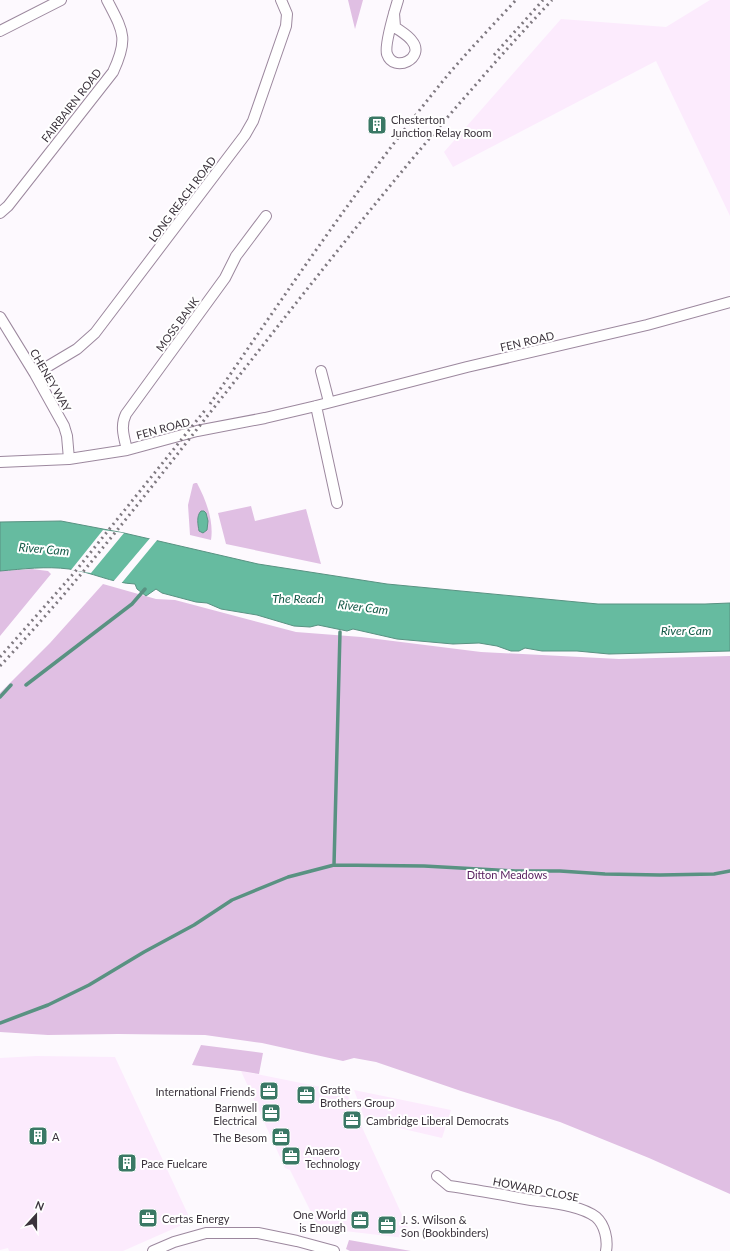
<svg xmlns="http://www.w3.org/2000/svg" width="730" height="1251" font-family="Lato,sans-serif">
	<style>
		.built { fill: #fcebfd }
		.green { fill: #e0bfe3 }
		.water { fill: #66bba0; stroke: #599282 }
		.pier { fill: #fdf9fe }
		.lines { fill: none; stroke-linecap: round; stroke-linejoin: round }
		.stream { stroke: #599282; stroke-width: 3.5 }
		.minor-casing { stroke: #9c889e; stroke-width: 12 }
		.minor { stroke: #fff; stroke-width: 10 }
		.rail { stroke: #7f7980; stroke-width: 3; stroke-dasharray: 2 4; stroke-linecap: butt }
		.labels { text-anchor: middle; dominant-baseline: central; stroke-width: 4; stroke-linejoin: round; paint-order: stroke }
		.street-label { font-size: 11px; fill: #3b333c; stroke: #fff }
		.poi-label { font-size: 11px; fill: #3b333c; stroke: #fff; text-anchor: start }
		.park-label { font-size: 11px; fill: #561c5d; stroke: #fff }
		.water-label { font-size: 12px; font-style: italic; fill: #155a48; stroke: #fff }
	</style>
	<rect width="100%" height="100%" fill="#fdf9fe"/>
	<!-- built -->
	<path class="built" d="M 710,0 L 730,0 L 730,216 L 656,61 L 453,167 L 444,152 L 561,19 L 666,27 Z
		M 36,1056 L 115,1057 L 191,1221 L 123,1251 L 9,1251 L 8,1248 L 0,1250 L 0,1058 Z
		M 241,1071 L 346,1092 L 413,1239 L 319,1228 L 290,1170 L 285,1168 Z
		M 354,1090 L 451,1110 L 442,1138 L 365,1120 Z"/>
	<!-- green -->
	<path class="green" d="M 348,0 L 363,0 L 355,29 Z
		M 195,483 L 197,483 C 206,500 214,521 211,540 L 190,535 L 188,505 L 193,484 Z
		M 251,506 L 255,521 L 306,509 L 321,564 L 226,544 L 218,513 Z
		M 32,569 L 48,571 L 51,574 L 0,636 L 0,571 Z
		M 103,584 L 156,599 L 175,600 L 296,632 L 361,637 L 481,652 L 619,659 L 730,656 L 730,1194 L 649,1158 L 560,1122 L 461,1091 L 376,1062 L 354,1058 L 343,1061 L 262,1043 L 205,1035 L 118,1034 L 48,1035 L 0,1032 L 0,693 L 50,643 Z
		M 201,1045 L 263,1053 L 259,1074 L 241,1071 L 192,1065 Z
		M 349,1240 L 411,1251 L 350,1251 L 346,1249 Z"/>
	<!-- water -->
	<path class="water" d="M 201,511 L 204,511 L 206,513 L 208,521 L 207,530 L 203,533 L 199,531 C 198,525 196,516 201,511 Z
		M 61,521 L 124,533 L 258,564 L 387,584 L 598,604 L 705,604 L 730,603 L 730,651 L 609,654 L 577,651 L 542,651 L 525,648 L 519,651 L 511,651 L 497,646 L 479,643 L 453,644 L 397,639 L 353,629 L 347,631 L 318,625 L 310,627 L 294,626 L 257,615 L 221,609 L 207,603 L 196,602 L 162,593 L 156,589 L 146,596 L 137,589 L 135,584 C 111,583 92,572 69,569 C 46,566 23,569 0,571 L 0,522 Z"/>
	<!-- pier -->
	<path class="pier" d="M 103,530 L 124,533 L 91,573 L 71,570 Z
		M 151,537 L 158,539 L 120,585 L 112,583 Z"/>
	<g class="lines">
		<!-- stream -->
		<path class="stream" d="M 26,685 L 132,604 L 145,589
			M 0,697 L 11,685
			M 334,865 L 340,632
			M 0,1023 L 48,1005 L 89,985 L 144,952 L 194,925 L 232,900 L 288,877 L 334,865 L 424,866 L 515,871 L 560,871 L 605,874 L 660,875 L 714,874 L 730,871"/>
		<defs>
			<path id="minor" d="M 394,13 L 395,27 C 400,31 408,35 412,41 C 426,58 394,74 387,54 C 384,45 395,10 398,0
				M 0,31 L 61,0
				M 0,213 L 8,206 L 113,72 C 129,38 123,31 107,0
				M 0,317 L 35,374 L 64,426 L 67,436 L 69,459
				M 321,371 L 329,402
				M 35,374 L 77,349 L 95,333 L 245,135 L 253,121 L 286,26 L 287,14 L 281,0
				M 316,406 L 337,503
				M 127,450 C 124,437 120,426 126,414 L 225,278 L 236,256 L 266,216
				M 0,462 L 69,459 L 127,450 L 197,431 L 265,418 L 316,406 L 467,367 L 647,325 L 730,302
				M 437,1176 L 449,1186 C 477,1190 504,1195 531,1200 C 551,1203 580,1205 596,1217 C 605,1225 608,1240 606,1251
				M 153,1251 L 174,1242 L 206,1233 L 258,1233 L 297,1241 L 334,1251"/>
		</defs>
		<!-- minor casing -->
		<use href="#minor" class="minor-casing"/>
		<!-- minor -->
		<use href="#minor" class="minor"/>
		<!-- rail -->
		<path class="rail" d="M 494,55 L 543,0
			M 210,404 C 286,293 361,181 447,76 C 469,50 493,25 516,0
			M 0,657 L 74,573 L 206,409
			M 0,666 C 81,580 151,487 224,395 C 307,289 390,182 479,81 C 503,53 527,27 552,0"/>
	</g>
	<!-- icons -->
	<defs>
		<symbol id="building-square" viewBox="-11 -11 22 22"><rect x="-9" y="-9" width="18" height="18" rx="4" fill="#3a7865" stroke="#fff"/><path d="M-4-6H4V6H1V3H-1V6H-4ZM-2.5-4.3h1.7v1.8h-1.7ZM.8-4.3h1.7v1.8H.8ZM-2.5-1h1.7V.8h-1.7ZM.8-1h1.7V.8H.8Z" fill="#fff"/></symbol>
		<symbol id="office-square" viewBox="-11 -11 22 22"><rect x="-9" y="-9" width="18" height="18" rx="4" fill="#3a7865" stroke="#fff"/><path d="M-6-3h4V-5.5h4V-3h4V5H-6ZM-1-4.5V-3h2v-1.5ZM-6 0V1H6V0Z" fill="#fff"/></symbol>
	</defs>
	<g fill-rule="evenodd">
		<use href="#building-square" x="366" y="114" width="22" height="22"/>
		<use href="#office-square" x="258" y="1080" width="22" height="22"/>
		<use href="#office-square" x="295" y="1084" width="22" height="22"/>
		<use href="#office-square" x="260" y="1102" width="22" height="22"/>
		<use href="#office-square" x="341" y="1109" width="22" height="22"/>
		<use href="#building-square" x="27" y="1125" width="22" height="22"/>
		<use href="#office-square" x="270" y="1126" width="22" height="22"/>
		<use href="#office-square" x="280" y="1145" width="22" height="22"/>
		<use href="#building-square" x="116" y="1152" width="22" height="22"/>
		<use href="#office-square" x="137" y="1207" width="22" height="22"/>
		<use href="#office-square" x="349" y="1209" width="22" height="22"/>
		<use href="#office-square" x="376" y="1214" width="22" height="22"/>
	</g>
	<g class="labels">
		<!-- street labels -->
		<g class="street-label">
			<text transform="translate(71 105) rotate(-52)">FAIRBAIRN ROAD</text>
			<text transform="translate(182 199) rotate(-53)">LONG REACH ROAD</text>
			<text transform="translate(177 324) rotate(-54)">MOSS BANK</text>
			<text transform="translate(527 341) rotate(-13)">FEN ROAD</text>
			<text transform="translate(51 380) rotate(60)">CHENEY WAY</text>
			<text transform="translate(163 428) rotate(-15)">FEN ROAD</text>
			<text transform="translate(536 1189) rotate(11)">HOWARD CLOSE</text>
		</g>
		<!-- poi labels -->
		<g class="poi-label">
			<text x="391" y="119">Chesterton<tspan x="391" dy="13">Junction Relay Room</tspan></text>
			<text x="320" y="1089">Gratte<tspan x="320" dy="13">Brothers Group</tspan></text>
			<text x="255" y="1091" text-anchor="end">International Friends</text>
			<text x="257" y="1107" text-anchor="end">Barnwell<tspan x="257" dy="13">Electrical</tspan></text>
			<text x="366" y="1120">Cambridge Liberal Democrats</text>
			<text x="52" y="1136">A</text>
			<text x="267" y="1137" text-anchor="end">The Besom</text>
			<text x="305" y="1150">Anaero<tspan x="305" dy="13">Technology</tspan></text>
			<text x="141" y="1163">Pace Fuelcare</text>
			<text x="346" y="1214" text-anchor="end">One World<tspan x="346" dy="13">is Enough</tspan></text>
			<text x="162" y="1218">Certas Energy</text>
			<text x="401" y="1219">J. S. Wilson &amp;<tspan x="401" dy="13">Son (Bookbinders)</tspan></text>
		</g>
		<!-- park labels -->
		<g class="park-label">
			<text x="507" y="874">Ditton Meadows</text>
		</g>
		<!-- water labels -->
		<g class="water-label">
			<text transform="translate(44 549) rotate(5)">River Cam</text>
			<text x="298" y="598">The Reach</text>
			<text transform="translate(363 607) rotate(7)">River Cam</text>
			<text x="686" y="630">River Cam</text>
		</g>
	</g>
	<!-- north arrow -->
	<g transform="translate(36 1215) rotate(21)" stroke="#ffffff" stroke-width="3" paint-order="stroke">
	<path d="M0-3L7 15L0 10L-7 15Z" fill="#3b333c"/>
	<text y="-6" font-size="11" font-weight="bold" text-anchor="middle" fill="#3b333c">N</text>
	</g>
</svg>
